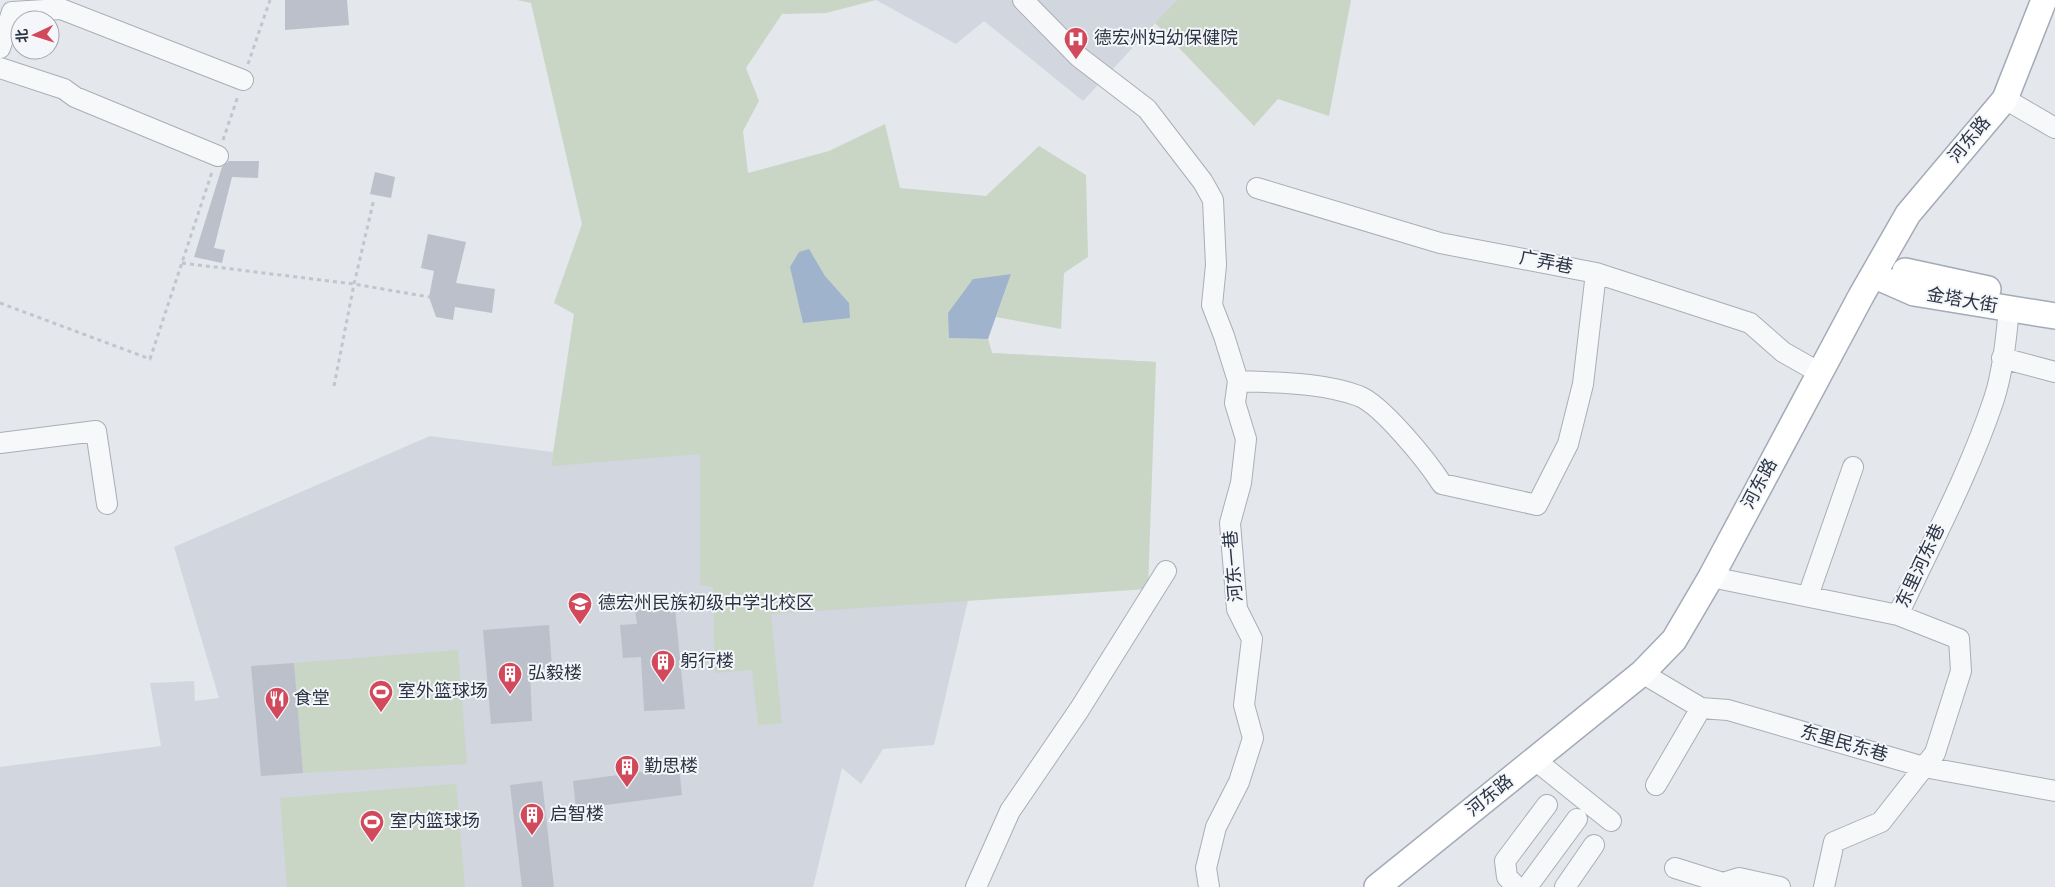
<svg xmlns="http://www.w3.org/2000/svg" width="2055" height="887" font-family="'Alegreya Sans','Noto Sans SC',sans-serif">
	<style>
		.built { fill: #d2d6de }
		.green { fill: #c9d6c5 }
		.water { fill: #9fb4cc }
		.building { fill: #bbc0ca }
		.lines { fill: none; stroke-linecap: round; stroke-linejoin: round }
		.minor-casing { stroke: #a9aeb7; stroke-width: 22 }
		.major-casing { stroke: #a3abb8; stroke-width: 28 }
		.path { stroke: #c2c5cb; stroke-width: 3; stroke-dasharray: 4 4; stroke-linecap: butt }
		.minor { stroke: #f7f8fa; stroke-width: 20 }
		.major { stroke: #fff; stroke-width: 25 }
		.labels { text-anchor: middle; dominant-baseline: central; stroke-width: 4; stroke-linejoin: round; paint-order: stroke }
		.poi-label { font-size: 18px; fill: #2b3445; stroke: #f4f6f9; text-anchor: start }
		.street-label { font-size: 18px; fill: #2b3445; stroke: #f4f6f9 }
	</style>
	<rect width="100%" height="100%" fill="#e4e7ec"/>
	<!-- built -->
	<path class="built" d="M 876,0 L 1177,0 L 1083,101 L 984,21 L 956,44 Z
		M 790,338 L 988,339 L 992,353 L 1156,362 L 968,600 L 934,745 L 883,749 L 861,784 L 842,768 L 813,887 L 0,887 L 0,767 L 161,746 L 150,683 L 194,681 L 195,701 L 219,698 L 174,547 L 430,436 L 553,452 L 551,466 Z"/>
	<!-- green -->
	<path class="green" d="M 517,0 L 876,0 L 826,13 L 782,14 L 746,68 L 759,101 L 743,131 L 748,173 L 829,151 L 885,124 L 900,188 L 986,196 L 1039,146 L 1086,175 L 1088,257 L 1064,273 L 1061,329 L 996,317 L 1011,274 L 973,279 L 949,338 L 988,339 L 992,353 L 1156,362 L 1148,589 L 771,614 L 782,723 L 758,725 L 752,670 L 715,673 L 713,587 L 700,585 L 700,454 L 551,466 L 574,314 L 554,303 L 582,224 L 531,3 Z
		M 1177,0 L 1351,0 L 1329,116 L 1278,99 L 1254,126 L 1155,23 Z
		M 458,650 L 467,764 L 303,773 L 294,663 Z
		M 456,784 L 465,887 L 287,887 L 280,798 Z"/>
	<!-- water -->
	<path class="water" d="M 809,249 L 825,276 L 849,303 L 850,318 L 803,323 L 790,267 L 799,252 Z
		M 1011,274 L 988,339 L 949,338 L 948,313 L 973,279 Z"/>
	<!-- building -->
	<path class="building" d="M 285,0 L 347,0 L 349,25 L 285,30 Z
		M 229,161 L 259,161 L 258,178 L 232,177 L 214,248 L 225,250 L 222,263 L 194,257 L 222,167 Z
		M 375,172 L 395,177 L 391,198 L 370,194 Z
		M 428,234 L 466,242 L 456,283 L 495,289 L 492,313 L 455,307 L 453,320 L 436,317 L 429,297 L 434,271 L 421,268 Z
		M 675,608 L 685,709 L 644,711 L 641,657 L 623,658 L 620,625 L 637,624 L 635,610 Z
		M 549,625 L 552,668 L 530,670 L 532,721 L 491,724 L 483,630 Z
		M 294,663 L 303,773 L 261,776 L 251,666 Z
		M 679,767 L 682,795 L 576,809 L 573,781 Z
		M 542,781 L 554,887 L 522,887 L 510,785 Z"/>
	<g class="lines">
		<defs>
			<path id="minor" d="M 1023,0 L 1079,57 L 1147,109 L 1203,182 L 1213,200 L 1216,265 L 1212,305 L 1224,336 L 1238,381 L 1235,403 L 1246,439 L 1241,483 L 1230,523 L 1237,609 L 1252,639 L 1244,705 L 1253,738 L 1239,782 L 1216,827 L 1206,868 L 1209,887
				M 0,48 L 12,12 L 61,9 L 243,80
				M 0,68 L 64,89 L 75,97 L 218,156
				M 2005,99 L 2055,128
				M 1257,188 L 1440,243 L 1596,273 L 1750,323 L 1783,352 L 1820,373
				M 2002,358 L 2055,372
				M 1238,381 C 1279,383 1320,382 1359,396 C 1382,405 1428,462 1442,484 L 1537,505 L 1568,444 L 1583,384 L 1596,273
				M 0,443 L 96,431 L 107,504
				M 1711,577 L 1898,615
				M 1808,596 L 1853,467
				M 1642,673 L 1701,708 L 1728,710 L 1924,767 L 2055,791
				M 1535,760 L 1611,821
				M 1656,785 L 1701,708
				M 1675,868 L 1723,883 L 1739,878 L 1780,887
				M 976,887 L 1010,811 L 1079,710 L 1166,571
				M 1517,887 L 1507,877 L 1505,861 L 1547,805
				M 1527,887 L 1577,819
				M 1565,887 L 1594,845
				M 1824,887 L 1834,842 L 1881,822 L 1935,753 L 1961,671 L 1959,639 L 1898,615 C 1931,544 1969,474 1994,399 C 2003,371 2006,339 2009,309"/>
			<path id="major" d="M 1905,271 L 1988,289
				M 1873,275 L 1914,293 L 2055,316
				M 1377,887 L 1642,673 L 1674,640 L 1711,577 L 1861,296 L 1908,214 L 2005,99 L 2044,0"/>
		</defs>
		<!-- minor casing -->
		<use href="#minor" class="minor-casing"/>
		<!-- major casing -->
		<use href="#major" class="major-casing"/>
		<!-- path -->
		<path class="path" d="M 248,64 L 270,0
			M 223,140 L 238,96
			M 182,263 L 354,284 L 429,297
			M 0,303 L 150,359 L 212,172
			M 334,386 L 354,284 L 374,199"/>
		<!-- minor -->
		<use href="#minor" class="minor"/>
		<!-- major -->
		<use href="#major" class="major"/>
	</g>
	<!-- icons -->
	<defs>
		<symbol id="hospital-pin" viewBox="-11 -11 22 30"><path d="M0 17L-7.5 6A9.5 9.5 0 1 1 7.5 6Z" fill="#d1495b" stroke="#f4f6f9"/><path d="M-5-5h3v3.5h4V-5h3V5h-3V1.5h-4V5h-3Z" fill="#fff"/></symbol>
		<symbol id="school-pin" viewBox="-11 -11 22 30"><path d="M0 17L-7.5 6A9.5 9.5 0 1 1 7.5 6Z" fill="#d1495b" stroke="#f4f6f9"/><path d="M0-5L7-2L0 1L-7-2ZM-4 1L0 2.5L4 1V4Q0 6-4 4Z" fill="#fff"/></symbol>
		<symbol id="building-pin" viewBox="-11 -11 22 30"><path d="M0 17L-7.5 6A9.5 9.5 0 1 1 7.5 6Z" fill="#d1495b" stroke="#f4f6f9"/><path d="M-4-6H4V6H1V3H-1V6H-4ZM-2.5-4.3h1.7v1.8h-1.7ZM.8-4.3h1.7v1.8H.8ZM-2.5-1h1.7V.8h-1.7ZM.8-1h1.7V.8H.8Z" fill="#fff"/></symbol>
		<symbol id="stadium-pin" viewBox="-11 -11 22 30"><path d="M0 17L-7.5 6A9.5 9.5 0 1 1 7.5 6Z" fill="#d1495b" stroke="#f4f6f9"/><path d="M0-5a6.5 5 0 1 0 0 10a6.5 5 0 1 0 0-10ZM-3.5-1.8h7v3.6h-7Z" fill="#fff"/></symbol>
		<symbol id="restaurant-pin" viewBox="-11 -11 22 30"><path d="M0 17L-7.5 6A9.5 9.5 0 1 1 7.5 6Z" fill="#d1495b" stroke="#f4f6f9"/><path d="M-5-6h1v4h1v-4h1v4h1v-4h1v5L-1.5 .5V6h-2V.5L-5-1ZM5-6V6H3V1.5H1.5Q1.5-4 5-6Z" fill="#fff"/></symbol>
	</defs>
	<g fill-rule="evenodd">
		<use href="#hospital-pin" x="1062" y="25" width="28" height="38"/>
		<use href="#school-pin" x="566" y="590" width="28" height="38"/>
		<use href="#building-pin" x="649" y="648" width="28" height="38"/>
		<use href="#building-pin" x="496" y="660" width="28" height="38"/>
		<use href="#stadium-pin" x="367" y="678" width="28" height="38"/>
		<use href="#restaurant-pin" x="263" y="685" width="28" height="38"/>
		<use href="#building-pin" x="613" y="753" width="28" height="38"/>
		<use href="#building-pin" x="518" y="801" width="28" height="38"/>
		<use href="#stadium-pin" x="358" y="808" width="28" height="38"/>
	</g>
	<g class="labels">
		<!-- poi labels -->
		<g class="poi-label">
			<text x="1094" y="39">德宏州妇幼保健院</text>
			<text x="598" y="604">德宏州民族初级中学北校区</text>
			<text x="680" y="662">躬行楼</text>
			<text x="528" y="674">弘毅楼</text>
			<text x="398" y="692">室外篮球场</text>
			<text x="294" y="699">食堂</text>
			<text x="644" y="767">勤思楼</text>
			<text x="550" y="815">启智楼</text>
			<text x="390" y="822">室内篮球场</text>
		</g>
		<!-- street labels -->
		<g class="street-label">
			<text transform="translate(1970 140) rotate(-50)">河东路</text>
			<text transform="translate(1546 263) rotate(11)">广弄巷</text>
			<text transform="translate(1962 301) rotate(10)">金塔大街</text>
			<text transform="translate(1760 484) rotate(-62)">河东路</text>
			<text transform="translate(1234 566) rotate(-95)">河东一巷</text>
			<text transform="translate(1921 566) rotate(-65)">东里河东巷</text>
			<text transform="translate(1844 744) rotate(16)">东里民东巷</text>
			<text transform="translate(1490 796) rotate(-39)">河东路</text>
		</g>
	</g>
	<!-- north arrow -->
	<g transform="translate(35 35) rotate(266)"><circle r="24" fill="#f4f6f9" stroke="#a4a8b1"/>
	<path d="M0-4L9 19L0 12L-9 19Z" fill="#d1495b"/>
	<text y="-8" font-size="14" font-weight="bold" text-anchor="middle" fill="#2b3445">北</text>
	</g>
</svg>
